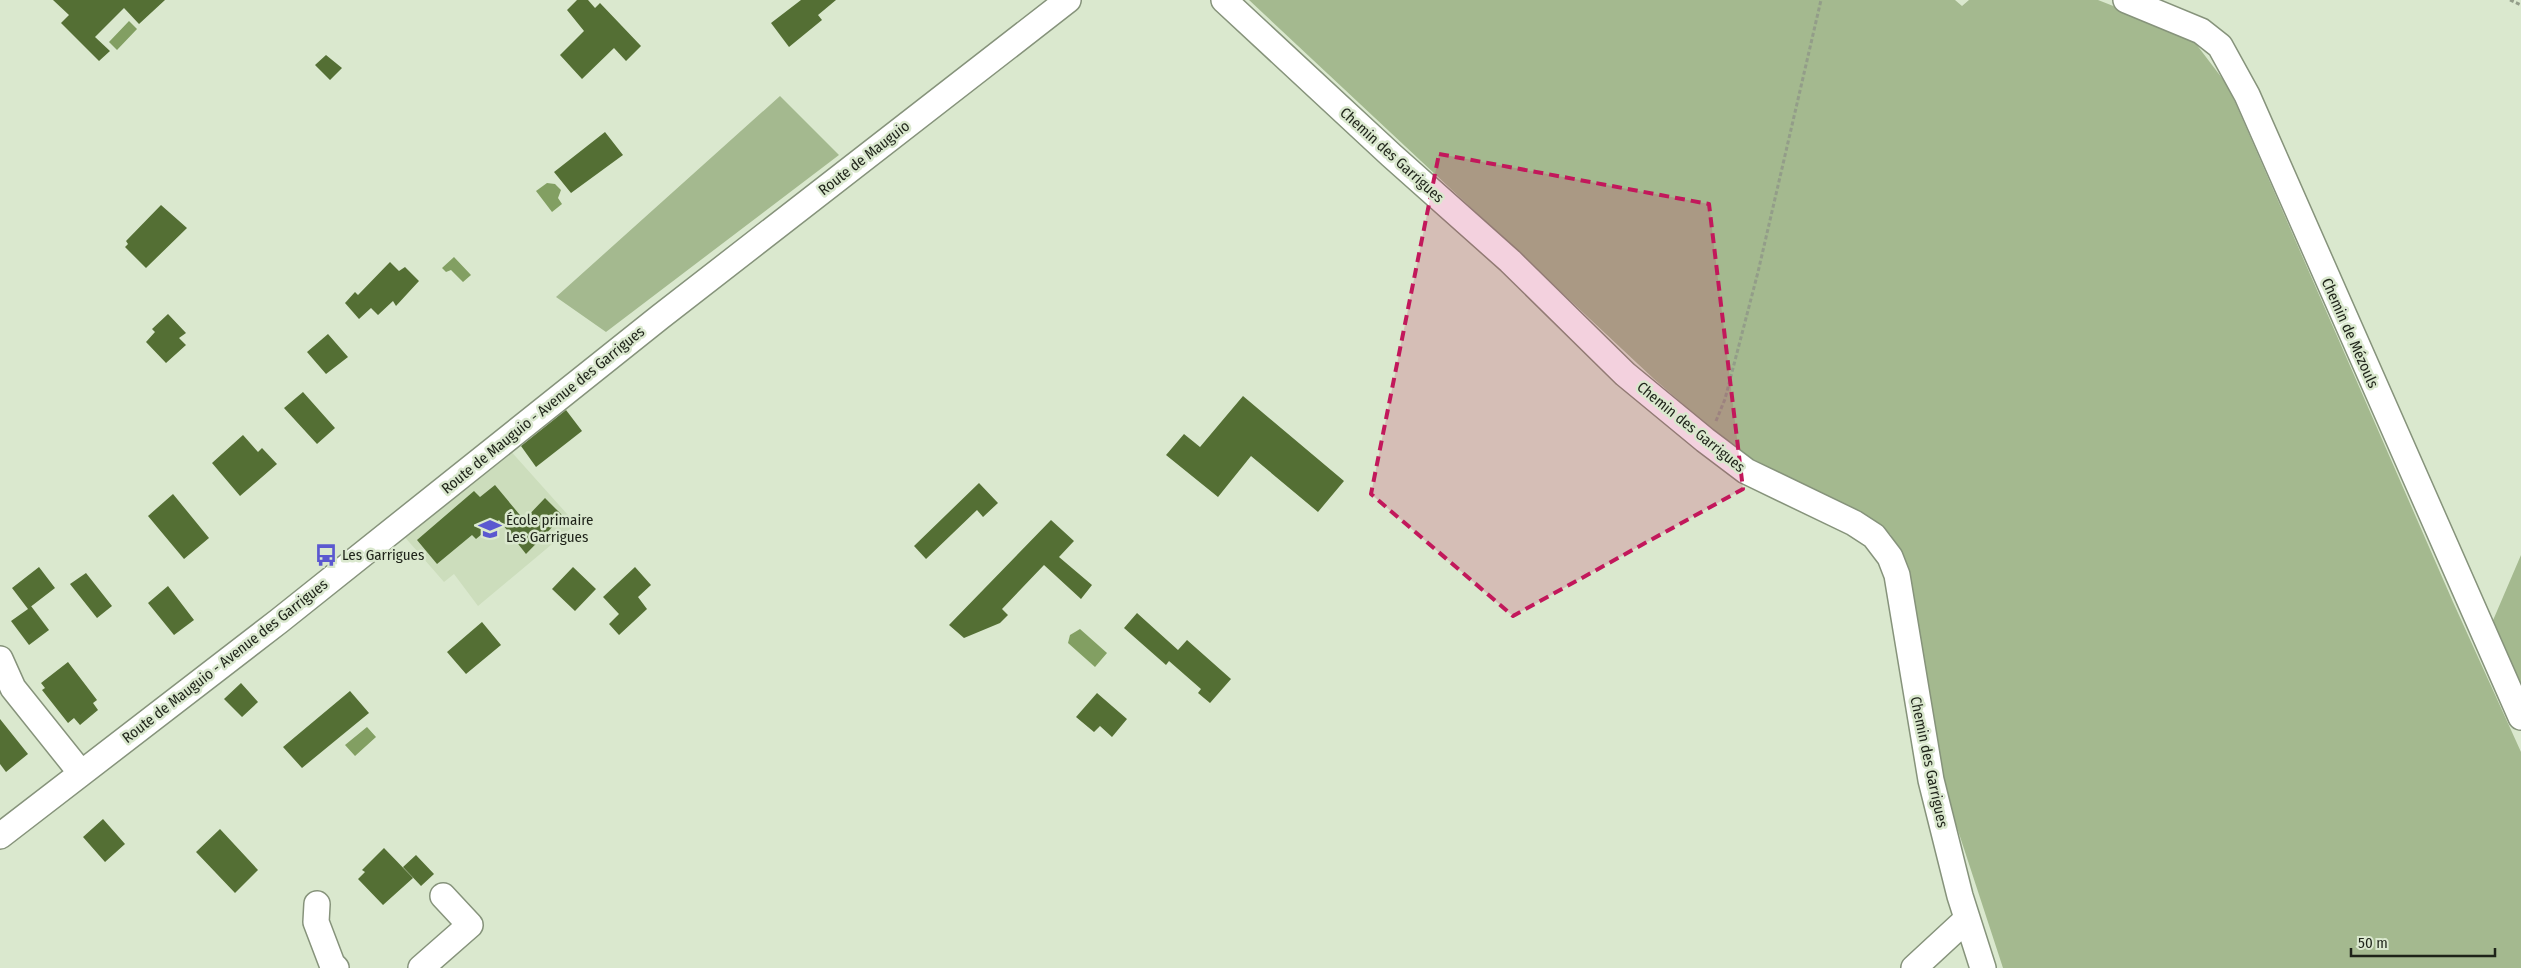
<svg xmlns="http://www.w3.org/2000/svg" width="2521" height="968" font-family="'Fira Sans Condensed',sans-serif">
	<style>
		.built { fill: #ccddbc }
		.green { fill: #a4b98f }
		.water { fill: #829f62 }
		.building { fill: #546f34 }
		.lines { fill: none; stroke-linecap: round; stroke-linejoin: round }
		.minor-casing { stroke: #86937b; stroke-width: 28 }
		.path { stroke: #939d89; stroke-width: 3; stroke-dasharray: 4 2.5; stroke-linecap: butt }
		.minor { stroke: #fff; stroke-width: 25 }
		.marked { fill: #c2185b; fill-opacity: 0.2; stroke: #c2185b; stroke-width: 4; stroke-dasharray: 10 6; stroke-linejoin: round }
		.labels { text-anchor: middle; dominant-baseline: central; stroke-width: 5; stroke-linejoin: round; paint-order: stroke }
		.street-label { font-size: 15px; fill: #1e2319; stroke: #dae8ce }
		.poi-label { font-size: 15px; fill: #1e2319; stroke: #dae8ce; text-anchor: start }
	</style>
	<rect width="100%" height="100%" fill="#dae8ce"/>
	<!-- built -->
	<path class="built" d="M 508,448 L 576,524 L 478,606 L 454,574 L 444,582 L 403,535 Z"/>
	<!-- green -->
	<path class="green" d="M 1249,0 L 1955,0 L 1962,6 L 1969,0 L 2098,0 L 2190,36 L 2228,86 L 2453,602 L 2521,752 L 2521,968 L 2003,968 L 1950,806 L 1891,535 L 1874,521 L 1737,451 L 1654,379 Z
		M 780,96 L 839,155 L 606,332 L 556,297 Z
		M 2521,555 L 2521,690 L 2491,625 Z"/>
	<!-- water -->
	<path class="water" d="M 129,21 L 137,29 L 117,50 L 109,42 Z
		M 547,183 L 555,184 L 561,190 L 558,198 L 562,204 L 552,212 L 536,191 Z
		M 454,257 L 471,275 L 463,282 L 451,270 L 446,272 L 442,268 Z
		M 1080,629 L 1107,653 L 1095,667 L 1068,643 L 1070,635 Z
		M 367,727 L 376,737 L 355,756 L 345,745 Z"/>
	<!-- building -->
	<path class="building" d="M 53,0 L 165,0 L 139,24 L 124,8 L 95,37 L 110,51 L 99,61 L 61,23 L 69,15 Z
		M 577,0 L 588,0 L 595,8 L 600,3 L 641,46 L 626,61 L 614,48 L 582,79 L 560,55 L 584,31 L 567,10 Z
		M 801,0 L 836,0 L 818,15 L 822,20 L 789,47 L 771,23 Z
		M 326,55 L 342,68 L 330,80 L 315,65 Z
		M 605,132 L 623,155 L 571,193 L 554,172 Z
		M 161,205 L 187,228 L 146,268 L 125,247 L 128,244 L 126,241 Z
		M 390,262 L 399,271 L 405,267 L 419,281 L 396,306 L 393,301 L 378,315 L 371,308 L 359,319 L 345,303 L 355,292 L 358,295 Z
		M 168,314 L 186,333 L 179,338 L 186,345 L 166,363 L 146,342 L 155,332 L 152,329 Z
		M 328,334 L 348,357 L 326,374 L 307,352 Z
		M 303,392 L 335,428 L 317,444 L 284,408 Z
		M 1243,396 L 1344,481 L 1318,512 L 1251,456 L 1218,497 L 1166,455 L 1184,434 L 1200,447 Z
		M 566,410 L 582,431 L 536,467 L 521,446 Z
		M 243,435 L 258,452 L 262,448 L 277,464 L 240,496 L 212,463 Z
		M 979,483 L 998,503 L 983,517 L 977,510 L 926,559 L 914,546 Z
		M 495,485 L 524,520 L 545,498 L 563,516 L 526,554 L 499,520 L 476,539 L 472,535 L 437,564 L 417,540 L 474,491 L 480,497 Z
		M 173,494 L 209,538 L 184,559 L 148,516 Z
		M 1051,520 L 1074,541 L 1059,557 L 1092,585 L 1081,599 L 1044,565 L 1002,609 L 1008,615 L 1000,623 L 964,638 L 949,625 Z
		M 39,567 L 55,588 L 29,608 L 31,606 L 49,630 L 29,645 L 11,621 L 28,609 L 12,588 Z
		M 573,567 L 596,589 L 575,611 L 552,589 Z
		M 635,567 L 651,585 L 638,597 L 647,609 L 619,635 L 609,624 L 619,614 L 603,597 Z
		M 86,573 L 112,606 L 97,618 L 70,584 Z
		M 168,586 L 194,620 L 174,635 L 148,603 Z
		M 1137,613 L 1178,650 L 1187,640 L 1231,679 L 1210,703 L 1198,693 L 1201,689 L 1169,661 L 1166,665 L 1124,628 Z
		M 482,622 L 501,645 L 466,674 L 447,652 Z
		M 68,662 L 97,700 L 93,703 L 98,710 L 80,725 L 74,718 L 68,723 L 42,690 L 45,688 L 41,683 Z
		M 241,683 L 258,702 L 242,717 L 224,699 Z
		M 350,691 L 369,713 L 302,768 L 283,747 Z
		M 1097,693 L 1127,719 L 1112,737 L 1100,726 L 1094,732 L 1076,717 Z
		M 0,719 L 28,754 L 6,772 L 0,764 Z
		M 103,819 L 125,844 L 105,862 L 83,837 Z
		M 220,829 L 258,870 L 235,893 L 196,852 Z
		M 384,848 L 413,878 L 383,905 L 358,879 L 365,872 L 362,870 Z
		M 416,855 L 434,874 L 421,886 L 403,867 Z"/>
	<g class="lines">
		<defs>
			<path id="minor" d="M 1224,0 L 1391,155 L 1510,261 L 1625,374 L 1705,440 L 1746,471 L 1854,523 L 1874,536 L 1890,557 L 1897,575 L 1931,780 L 1960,896 L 1983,968
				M 2126,0 L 2201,31 L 2220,46 L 2247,95 L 2521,717
				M 0,659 L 13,688 L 81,773
				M 0,836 L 279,621 L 660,317 L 1068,0
				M 317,904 L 316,922 L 332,964 L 336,968
				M 421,968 L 470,925 L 443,896
				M 1914,968 L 1967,919"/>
		</defs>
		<!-- minor casing -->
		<use href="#minor" class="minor-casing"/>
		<!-- path -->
		<path class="path" d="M 2510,0 L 2521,5
			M 1716,421 L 1725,399 L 1758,272 L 1821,0"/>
		<!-- minor -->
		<use href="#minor" class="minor"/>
	</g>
	<!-- marked area -->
	<path class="marked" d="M 1439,154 L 1709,204 L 1743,489 L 1513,616 L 1371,494 Z"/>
	<!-- icons -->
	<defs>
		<symbol id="school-bare" viewBox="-9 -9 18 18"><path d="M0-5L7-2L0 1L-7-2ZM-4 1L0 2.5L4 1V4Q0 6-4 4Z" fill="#5b58d0" stroke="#dae8ce" stroke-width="2.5" paint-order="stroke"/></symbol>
		<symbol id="bus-bare" viewBox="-9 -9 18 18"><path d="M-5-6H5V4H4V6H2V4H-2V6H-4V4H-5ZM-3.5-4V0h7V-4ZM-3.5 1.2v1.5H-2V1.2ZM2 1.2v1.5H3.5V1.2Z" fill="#5b58d0" stroke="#dae8ce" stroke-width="2.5" paint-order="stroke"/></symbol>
	</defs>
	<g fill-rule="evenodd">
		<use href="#school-bare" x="474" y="513" width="32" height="32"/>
		<use href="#bus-bare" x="310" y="539" width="32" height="32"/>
	</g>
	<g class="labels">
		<!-- street labels -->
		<g class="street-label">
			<text transform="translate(1392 155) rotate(42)">Chemin des Garrigues</text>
			<text transform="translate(864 158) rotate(-38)">Route de Mauguio</text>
			<text transform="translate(2350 333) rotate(66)">Chemin de Mézouls</text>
			<text transform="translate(543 410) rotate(-39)">Route de Mauguio - Avenue des Garrigues</text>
			<text transform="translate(1691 427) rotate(39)">Chemin des Garrigues</text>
			<text transform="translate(225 661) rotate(-38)">Route de Mauguio - Avenue des Garrigues</text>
			<text transform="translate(1929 762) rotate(78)">Chemin des Garrigues</text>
		</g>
		<!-- poi labels -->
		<g class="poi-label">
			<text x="506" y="520">École primaire<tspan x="506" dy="17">Les Garrigues</tspan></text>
			<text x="342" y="555">Les Garrigues</text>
		</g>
	</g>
	<!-- scale -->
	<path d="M2351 948v8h144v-8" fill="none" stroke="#1e2319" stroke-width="2.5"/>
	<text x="2358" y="948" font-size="15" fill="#1e2319" stroke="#dae8ce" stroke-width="4" paint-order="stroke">50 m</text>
</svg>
